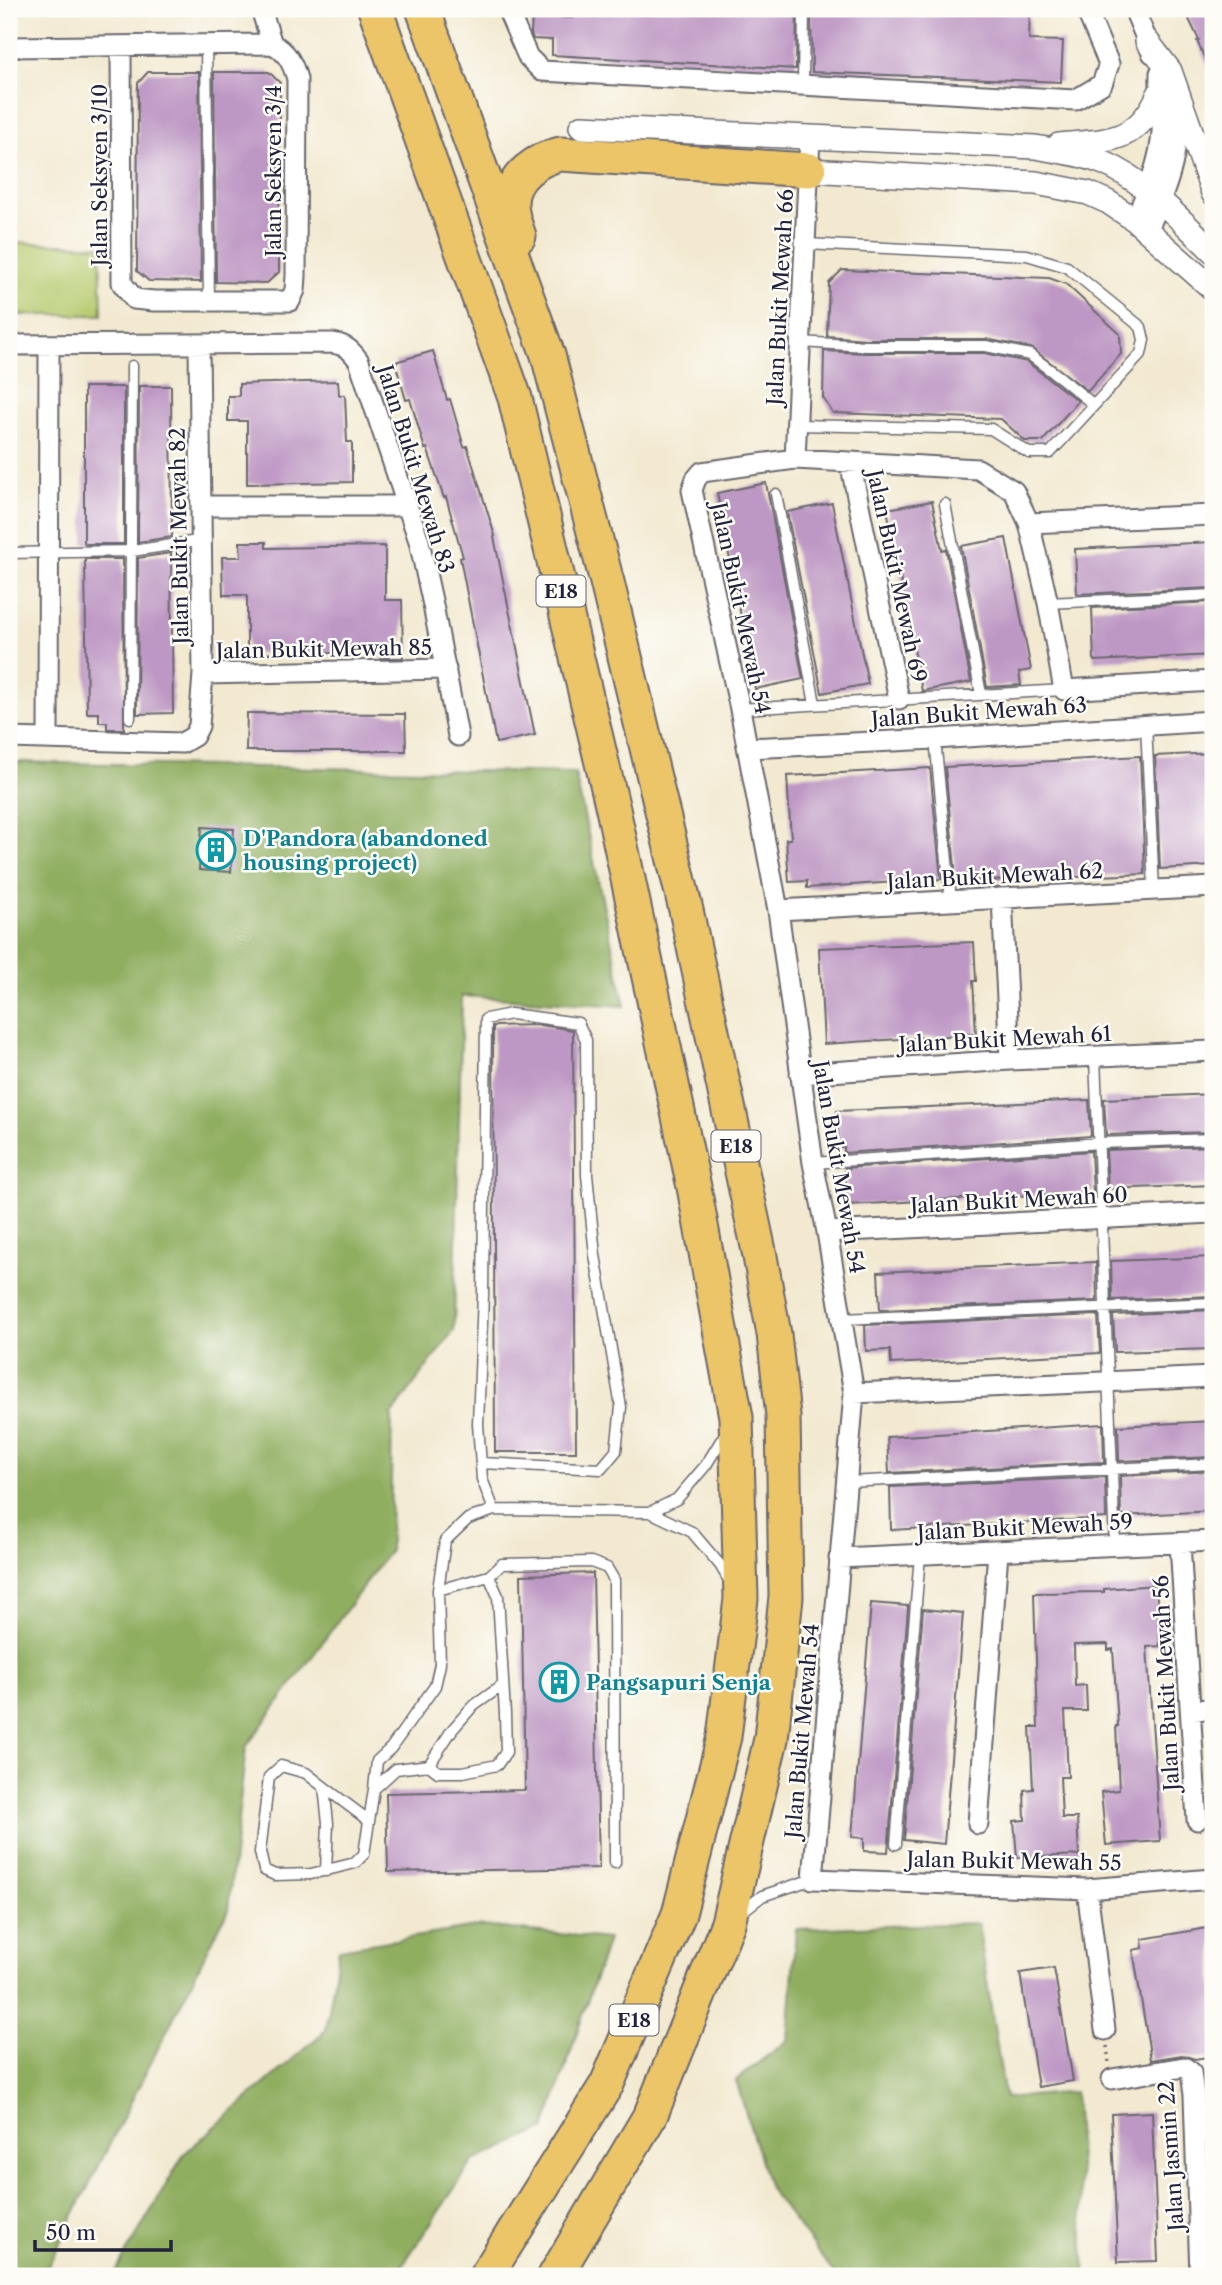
<svg xmlns="http://www.w3.org/2000/svg" width="1222" height="2285" font-family="'Libre Caslon Text',serif">
	<style>
		.green { fill: #b5ca6e; stroke: #6c7654; stroke-width: 2 }
		.forest { fill: #90ae61; stroke: #59684e; stroke-width: 2 }
		.building { fill: #be98c4 }
		.lines { fill: none; stroke-linecap: round; stroke-linejoin: round }
		.service-casing { stroke: #6b686f; stroke-width: 13 }
		.minor-casing { stroke: #6b686f; stroke-width: 23 }
		.tertiary-casing { stroke: #6b686f; stroke-width: 26 }
		.motorway-casing { stroke: #6b686f; stroke-width: 37 }
		.path { stroke: #6b686f; stroke-width: 3.5; stroke-dasharray: 2 5; stroke-linecap: butt }
		.service { stroke: #fff; stroke-width: 10 }
		.minor { stroke: #fff; stroke-width: 19 }
		.tertiary { stroke: #fff; stroke-width: 23 }
		.motorway { stroke: #ecc569; stroke-width: 33 }
		.labels { text-anchor: middle; dominant-baseline: central; stroke-width: 5; stroke-linejoin: round; paint-order: stroke }
		.shield { fill: #fdfcf7; stroke: #646373; stroke-width: 2 }
		.shield-label { font-size: 19px; font-weight: bold; fill: #22223b }
		.street-label { font-size: 21px; fill: #22223b; stroke: #fdfcf7 }
		.culture-label { font-size: 21px; font-weight: bold; fill: #0d838f; stroke: #fdfcf7; text-anchor: start }
	</style>
	<rect width="100%" height="100%" fill="#fdfcf7"/>
	<filter id="ink" filterUnits="userSpaceOnUse"><feTurbulence type="fractalNoise" baseFrequency=".0143" numOctaves="2"/><feDisplacementMap in="SourceGraphic" scale="14" xChannelSelector="R" yChannelSelector="G"/><feConvolveMatrix kernelMatrix="1 2 1 2 8 2 1 2 1" color-interpolation-filters="sRGB"/></filter>
	<filter id="wash" filterUnits="userSpaceOnUse"><feTurbulence type="fractalNoise" baseFrequency=".00686" numOctaves="4" result="noise"/><feDisplacementMap in="SourceGraphic" scale="28" xChannelSelector="R" yChannelSelector="G"/><feGaussianBlur stdDeviation="1.57" result="paint"/><feColorMatrix in="noise" values="0 0 0 0 0 0 0 0 0 0 0 0 0 0 0 0 0 1.4 0 .05"/><feComposite in="paint" operator="in"/></filter>
	<g filter="url(#wash)">
		<rect width="100%" height="100%" fill="#f2e9d0"/>
		<!-- green -->
		<path class="green" d="M 9,242 L 100,246 L 102,315 L 9,315 Z"/>
		<!-- forest -->
		<path class="forest" d="M 9,762 L 575,773 L 625,1006 L 462,996 L 454,1330 L 392,1414 L 390,1550 L 246,1747 L 228,1910 L 43,2276 L 9,2276 Z
			M 978,1923 L 1005,2098 L 1075,2092 L 1085,2276 L 836,2276 L 769,2188 L 736,2080 L 788,2040 L 796,1929 Z
			M 482,1926 L 608,1939 L 545,2129 L 473,2161 L 395,2276 L 113,2276 L 184,2154 L 326,2030 L 339,1949 Z"/>
		<g id="blocks">
			<!-- building -->
			<path class="building" d="M 573,9 L 797,9 L 796,69 L 552,55 L 552,40 L 533,39 L 531,33 L 532,16 L 573,18 Z
				M 811,9 L 1030,9 L 1029,40 L 1063,41 L 1061,82 L 812,72 Z
				M 1184,9 L 1213,9 L 1213,77 L 1197,41 L 1199,40 Z
				M 148,72 L 199,72 L 201,282 L 149,281 L 137,271 L 138,83 Z
				M 214,72 L 269,72 L 280,83 L 279,272 L 267,283 L 216,282 Z
				M 842,270 L 1049,278 L 1066,284 L 1120,334 L 1121,354 L 1088,391 L 1031,348 L 986,339 L 866,339 L 827,336 L 829,283 Z
				M 433,351 L 447,400 L 450,399 L 464,447 L 467,446 L 495,536 L 494,537 L 535,735 L 496,743 L 460,558 L 463,557 L 446,497 L 444,498 L 427,448 L 425,449 L 410,399 L 406,400 L 395,362 Z
				M 824,351 L 866,353 L 985,353 L 1027,362 L 1078,401 L 1043,441 L 1025,441 L 1001,419 L 833,413 L 823,398 Z
				M 338,381 L 339,395 L 345,395 L 347,442 L 352,442 L 352,482 L 247,484 L 247,421 L 228,421 L 228,396 L 239,396 L 239,384 Z
				M 139,386 L 171,386 L 172,537 L 138,542 Z
				M 84,387 L 124,387 L 124,544 L 85,544 L 84,542 Z
				M 766,483 L 803,679 L 755,689 L 717,493 Z
				M 932,501 L 942,550 L 946,549 L 971,682 L 922,691 L 887,509 Z
				M 832,503 L 868,684 L 822,693 L 787,512 Z
				M 1006,538 L 1031,670 L 1019,672 L 1021,685 L 987,687 L 961,546 Z
				M 240,542 L 266,542 L 266,548 L 385,546 L 385,600 L 402,600 L 403,658 L 381,658 L 381,653 L 247,653 L 247,595 L 223,595 L 222,557 L 241,557 Z
				M 1213,542 L 1213,588 L 1077,594 L 1075,549 Z
				M 171,553 L 173,713 L 137,714 L 138,558 Z
				M 85,559 L 123,559 L 124,729 L 107,729 L 107,722 L 99,722 L 99,713 L 87,713 Z
				M 1213,602 L 1213,655 L 1094,661 L 1092,608 Z
				M 247,713 L 405,714 L 406,751 L 246,751 Z
				M 1213,753 L 1213,866 L 1160,869 L 1155,756 Z
				M 1140,756 L 1145,874 L 961,882 L 961,878 L 956,878 L 945,767 Z
				M 930,768 L 941,879 L 807,888 L 807,881 L 789,882 L 786,839 L 791,839 L 787,776 Z
				M 202,827 L 234,829 L 231,872 L 199,870 Z
				M 974,942 L 976,981 L 973,981 L 976,1034 L 824,1044 L 819,948 Z
				M 540,1025 L 573,1030 L 576,1452 L 495,1452 L 493,1026 Z
				M 1213,1094 L 1213,1132 L 1106,1135 L 1104,1099 Z
				M 1089,1100 L 1091,1136 L 844,1153 L 844,1147 L 839,1147 L 837,1111 Z
				M 1213,1146 L 1213,1185 L 1108,1189 L 1106,1150 Z
				M 1091,1151 L 1093,1192 L 847,1205 L 845,1168 Z
				M 1213,1257 L 1213,1296 L 1112,1300 L 1111,1261 Z
				M 1096,1262 L 1097,1301 L 880,1310 L 878,1272 Z
				M 1213,1310 L 1213,1349 L 1115,1352 L 1113,1315 Z
				M 1098,1315 L 1100,1353 L 891,1364 L 890,1350 L 866,1351 L 865,1325 Z
				M 1213,1421 L 1213,1457 L 1119,1461 L 1118,1426 Z
				M 1103,1424 L 1104,1462 L 889,1473 L 887,1437 Z
				M 1213,1471 L 1213,1511 L 1121,1516 L 1120,1476 Z
				M 1105,1477 L 1106,1518 L 891,1530 L 890,1487 Z
				M 593,1573 L 599,1868 L 388,1872 L 386,1793 L 525,1790 L 521,1575 Z
				M 1156,1585 L 1160,1646 L 1147,1647 L 1160,1841 L 1106,1845 L 1101,1792 L 1119,1790 L 1116,1726 L 1118,1726 L 1113,1649 L 1108,1650 L 1108,1644 L 1074,1645 L 1075,1686 L 1086,1685 L 1087,1711 L 1065,1711 L 1068,1777 L 1060,1777 L 1062,1818 L 1077,1818 L 1079,1855 L 1017,1858 L 1014,1821 L 1025,1820 L 1024,1790 L 1033,1789 L 1030,1727 L 1038,1727 L 1034,1593 L 1104,1592 L 1104,1589 Z
				M 871,1603 L 908,1606 L 908,1608 L 888,1852 L 864,1851 L 864,1838 L 852,1837 Z
				M 923,1609 L 963,1613 L 944,1844 L 904,1840 Z
				M 1213,1927 L 1213,2056 L 1195,2059 L 1182,2055 L 1151,2060 L 1133,1950 L 1143,1948 L 1142,1939 Z
				M 1054,1968 L 1073,2081 L 1038,2087 L 1020,1973 Z
				M 1152,2112 L 1158,2261 L 1118,2262 L 1111,2114 Z"/>
		</g>
	</g>
	<g filter="url(#ink)">
		<use href="#blocks" fill-opacity="0" stroke="#6b686f" stroke-width="2"/>
		<g class="lines">
			<defs>
				<path id="service" d="M 206,44 L 209,300
					M 803,85 L 804,9
					M 800,342 L 866,346 L 986,346 L 1030,355 L 1061,378 L 1094,405
					M 796,425 L 991,429 L 1029,453 L 1050,453 L 1141,354 L 1144,340 L 1141,327 L 1067,267 L 1027,255 L 806,244
					M 776,494 L 815,704
					M 945,504 L 981,694
					M 9,553 L 132,551 L 191,542
					M 1048,603 L 1213,595
					M 740,709 L 1064,690
					M 130,718 L 132,366
					M 1146,725 L 1154,890
					M 935,739 L 951,901
					M 1095,1058 L 1115,1546
					M 813,1163 L 1100,1143 L 1213,1139
					M 842,1319 L 1213,1303
					M 481,1463 L 601,1469 L 616,1451 L 621,1407 L 595,1255 L 587,1175 L 586,1040 L 578,1023 L 511,1014 L 486,1019 L 483,1295 L 478,1424 L 482,1479 L 494,1510
					M 847,1482 L 1213,1464
					M 650,1512 L 677,1499 L 706,1465 L 725,1434
					M 489,1576 L 498,1596 L 505,1714 L 506,1752 L 497,1765 L 463,1772 L 438,1772 L 429,1765 L 452,1730 L 472,1707 L 503,1685
					M 438,1590 L 489,1576 L 502,1564 L 591,1562 L 607,1568 L 614,1580 L 615,1863
					M 324,1787 L 368,1820
					M 374,1789 L 377,1761 L 391,1748 L 435,1686 L 440,1664 L 438,1590 L 445,1541 L 468,1519 L 494,1510 L 650,1512 L 692,1532 L 720,1565 L 730,1582
					M 896,1844 L 920,1555
					M 326,1871 L 328,1823 L 324,1787 L 306,1773 L 281,1766 L 269,1777 L 260,1852 L 264,1870 L 275,1875 L 311,1874 L 355,1863 L 364,1854 L 374,1789 L 396,1769 L 429,1765
					M 739,1914 L 762,1896 L 813,1879"/>
				<path id="minor" d="M 261,9 L 272,44
					M 507,9 L 528,57 L 542,71 L 1075,100 L 1102,84 L 1109,64 L 1086,9
					M 1134,9 L 1152,53
					M 9,47 L 272,44 C 287,51 293,64 297,79 L 296,276 L 295,290 L 290,301 L 154,301 L 134,299 L 122,283 L 121,47
					M 1135,220 C 1147,192 1160,163 1162,132 C 1163,112 1159,93 1160,73
					M 1147,231 C 1166,191 1187,140 1170,97
					M 9,345 L 332,343 C 346,345 351,350 359,361 L 419,541 L 433,605 L 458,736
					M 795,459 L 810,137
					M 850,462 L 899,699
					M 201,506 L 406,506
					M 1029,523 L 1213,515
					M 203,674 L 446,669
					M 1213,681 L 1064,690 L 1048,603 L 1029,523 L 1014,491 L 978,469 L 795,459 L 702,472 L 696,479 L 692,490 L 740,709 L 778,910 L 813,1163 L 827,1232 L 854,1393 L 813,1879 L 1087,1889 L 1213,1879
					M 9,738 L 182,743 L 194,736 L 199,726 L 203,674 L 199,345
					M 48,739 L 49,345
					M 748,748 L 935,739 L 1213,721
					M 1002,898 L 1010,1060
					M 778,910 L 1213,887
					M 800,1074 L 1010,1060 L 1213,1051
					M 827,1232 L 1213,1213
					M 854,1393 L 1213,1377
					M 1180,1543 L 1197,1820
					M 839,1558 L 1213,1541
					M 1192,1710 L 1213,1709
					M 978,1824 L 998,1551
					M 1087,1889 L 1105,2030
					M 1112,2079 L 1184,2067 L 1191,2072 L 1194,2095 L 1200,2276"/>
				<path id="tertiary" d="M 1147,41 L 1170,71 L 1213,193
					M 581,127 L 1035,147 C 1058,151 1082,154 1104,163 C 1146,181 1180,220 1213,251
					M 1059,145 C 1107,140 1137,144 1159,94
					M 809,170 L 1036,183 L 1088,193 L 1108,202 L 1135,220 L 1213,289"/>
				<path id="motorway" d="M 375,9 L 515,398 L 613,809 L 694,1187 L 736,1417 L 741,1599 L 724,1737 L 679,1914 L 607,2084 L 486,2276
					M 423,9 L 548,355 L 607,582 L 686,910 L 759,1251 L 774,1334 L 783,1416 L 786,1597 L 771,1739 L 728,1923 L 651,2114 L 555,2276
					M 519,236 C 515,225 511,214 511,203 C 511,176 538,159 560,154 L 809,170"/>
			</defs>
			<!-- service casing -->
			<use href="#service" class="service-casing"/>
			<!-- minor casing -->
			<use href="#minor" class="minor-casing"/>
			<!-- tertiary casing -->
			<use href="#tertiary" class="tertiary-casing"/>
			<!-- motorway casing -->
			<use href="#motorway" class="motorway-casing"/>
			<!-- path -->
			<path class="path" d="M 1107,2046 L 1109,2063"/>
			<!-- service -->
			<use href="#service" class="service"/>
			<!-- minor -->
			<use href="#minor" class="minor"/>
			<!-- tertiary -->
			<use href="#tertiary" class="tertiary"/>
			<!-- motorway -->
			<use href="#motorway" class="motorway"/>
		</g>
	</g>
	<!-- icons -->
	<defs>
		<symbol id="building-ring" viewBox="-11 -11 22 22"><circle r="9.5" fill="#fdfcf7" stroke="#0f9aa8" stroke-width="1.5"/><path d="M-4-6H4V6H1V3H-1V6H-4ZM-2.5-4.3h1.7v1.8h-1.7ZM.8-4.3h1.7v1.8H.8ZM-2.5-1h1.7V.8h-1.7ZM.8-1h1.7V.8H.8Z" fill="#0f9aa8"/></symbol>
	</defs>
	<g fill-rule="evenodd">
		<use href="#building-ring" x="194" y="828" width="44" height="44"/>
		<use href="#building-ring" x="537" y="1660" width="44" height="44"/>
	</g>
	<g class="labels">
		<!-- shield labels -->
		<g class="shield">
			<rect x="536.5" y="575.5" width="49" height="31" rx="5"/>
			<rect x="711.5" y="1130.5" width="49" height="31" rx="5"/>
			<rect x="609.5" y="2004.5" width="49" height="31" rx="5"/>
		</g>
		<g class="shield-label">
			<text x="561" y="591">E18</text>
			<text x="736" y="1146">E18</text>
			<text x="634" y="2020">E18</text>
		</g>
		<!-- street labels -->
		<g class="street-label">
			<text transform="translate(273 171) rotate(-90)">Jalan Seksyen 3/4</text>
			<text transform="translate(99 175) rotate(-90)">Jalan Seksyen 3/10</text>
			<text transform="translate(780 297) rotate(-87)">Jalan Bukit Mewah 66</text>
			<text transform="translate(416 469) rotate(73)">Jalan Bukit Mewah 83</text>
			<text transform="translate(179 536) rotate(-91)">Jalan Bukit Mewah 82</text>
			<text transform="translate(897 576) rotate(78)">Jalan Bukit Mewah 69</text>
			<text transform="translate(741 608) rotate(78)">Jalan Bukit Mewah 54</text>
			<text transform="translate(324 649) rotate(-1)">Jalan Bukit Mewah 85</text>
			<text transform="translate(979 712) rotate(-4)">Jalan Bukit Mewah 63</text>
			<text transform="translate(995 876) rotate(-3)">Jalan Bukit Mewah 62</text>
			<text transform="translate(1005 1039) rotate(-3)">Jalan Bukit Mewah 61</text>
			<text transform="translate(839 1167) rotate(80)">Jalan Bukit Mewah 54</text>
			<text transform="translate(1019 1200) rotate(-3)">Jalan Bukit Mewah 60</text>
			<text transform="translate(1025 1527) rotate(-3)">Jalan Bukit Mewah 59</text>
			<text transform="translate(1166 1683) rotate(-93)">Jalan Bukit Mewah 56</text>
			<text transform="translate(802 1731) rotate(-85)">Jalan Bukit Mewah 54</text>
			<text transform="translate(1014 1861) rotate(1)">Jalan Bukit Mewah 55</text>
			<text transform="translate(1171 2156) rotate(-94)">Jalan Jasmin 22</text>
		</g>
		<!-- culture labels -->
		<g class="culture-label">
			<text x="243" y="838">D'Pandora (abandoned<tspan x="243" dy="24">housing project)</tspan></text>
			<text x="586" y="1682">Pangsapuri Senja</text>
		</g>
	</g>
	<!-- margin -->
	<rect width="1222" height="2285" fill="none" stroke="#fdfcf7" stroke-width="35"/>
	<!-- scale -->
	<path d="M35 2240v10h136v-10" fill="none" stroke="#22223b" stroke-width="3.5"/>
	<text x="46" y="2240" font-size="21" fill="#22223b" stroke="#fdfcf7" stroke-width="5" paint-order="stroke">50 m</text>
</svg>
